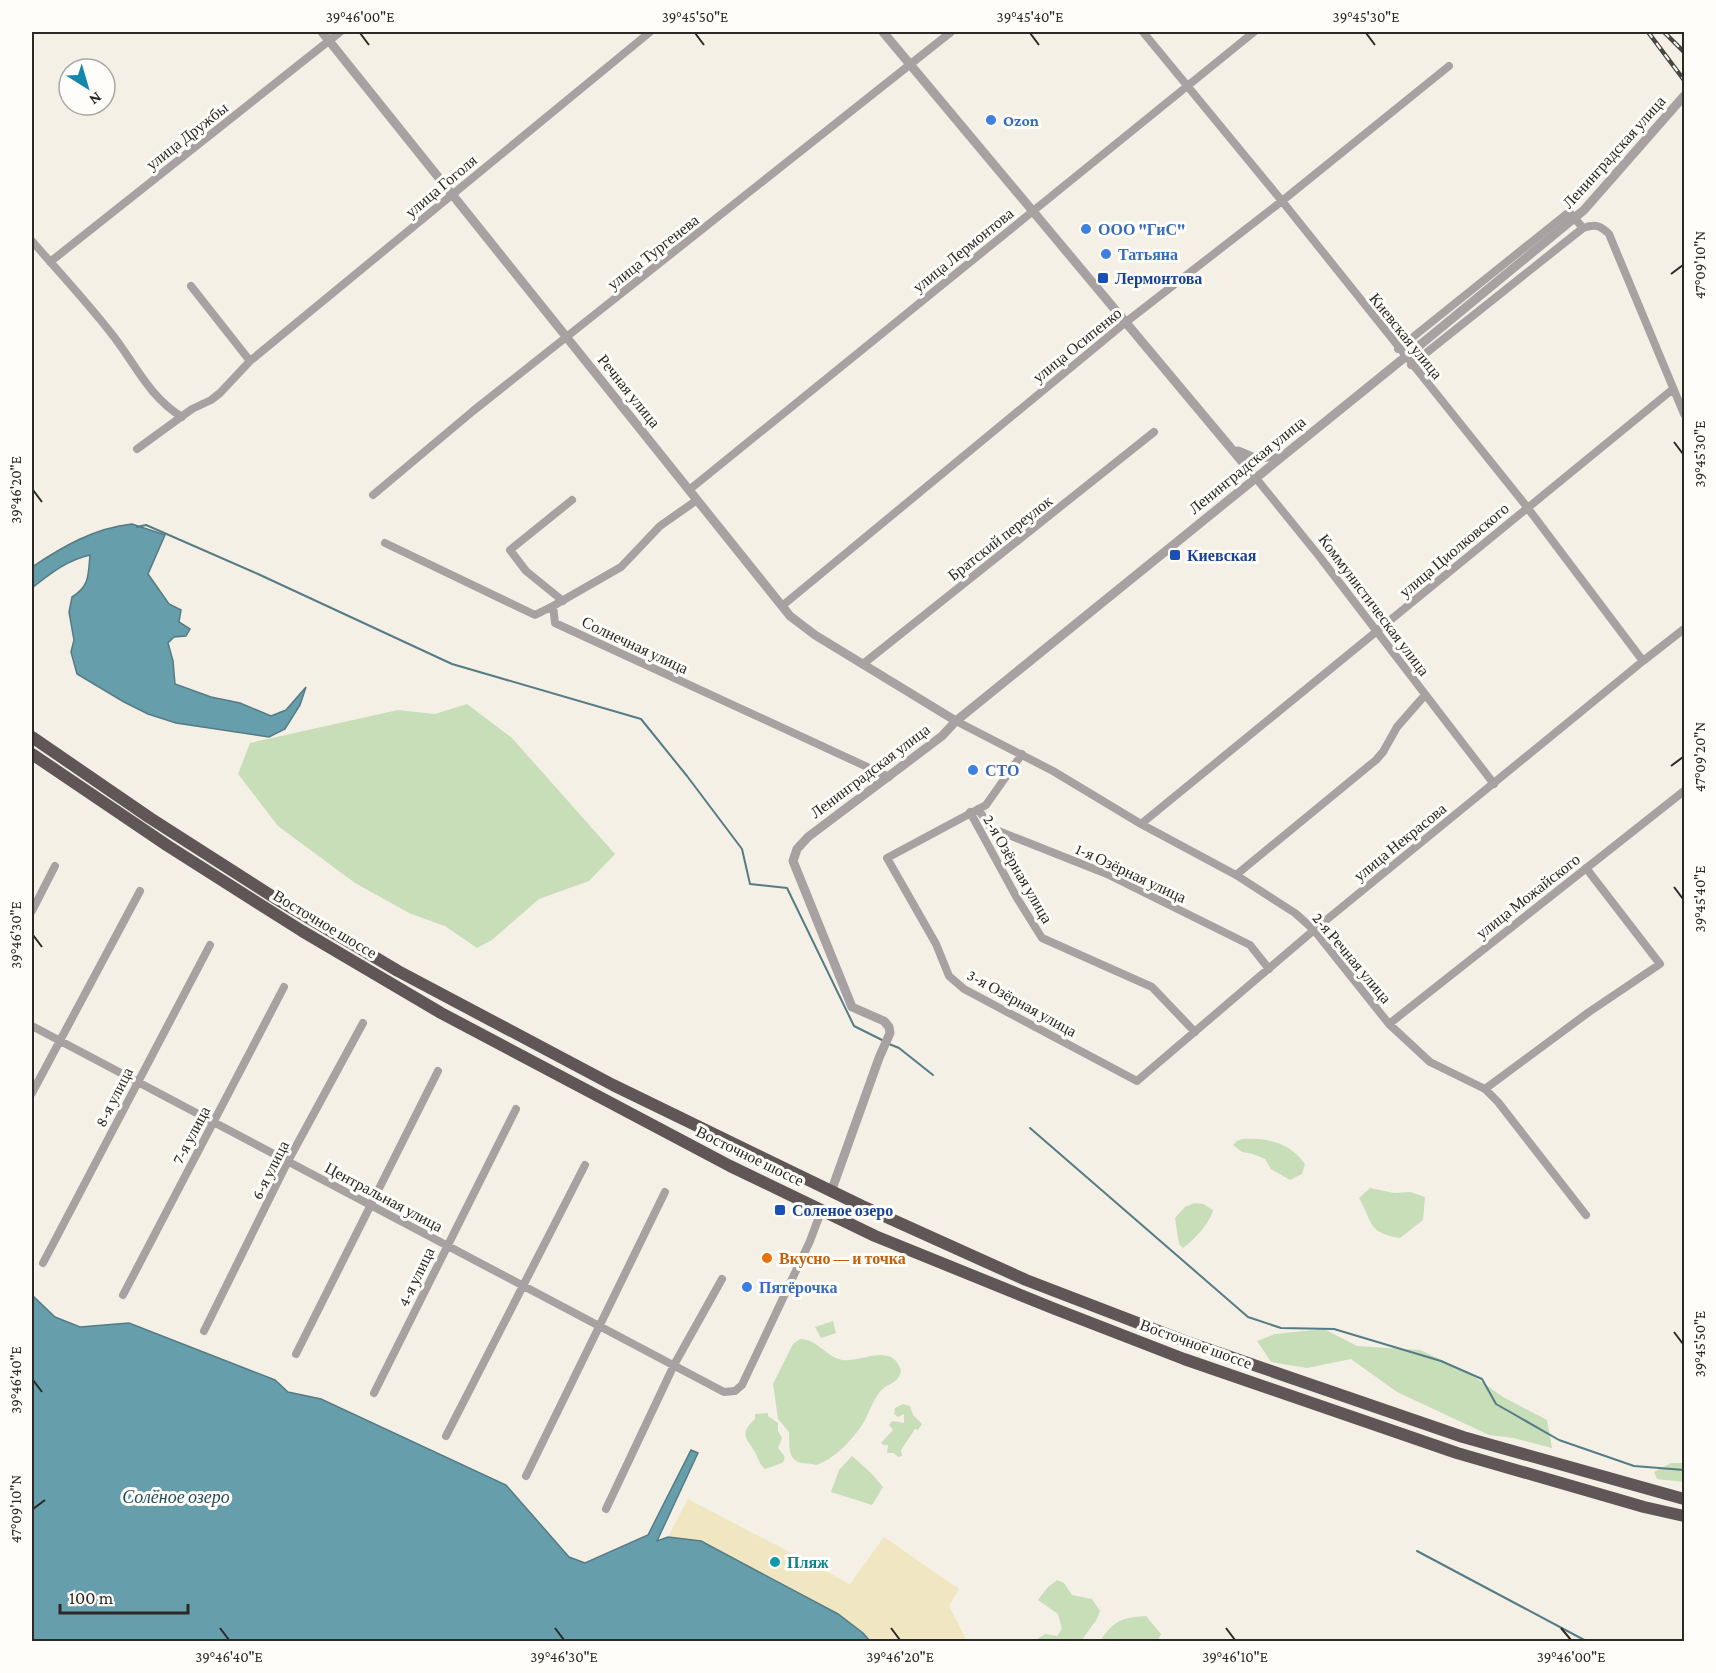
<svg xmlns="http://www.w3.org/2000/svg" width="1716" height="1673" font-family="'Crimson Pro',serif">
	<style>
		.green { fill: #c7deb9 }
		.sand { fill: #f0e6c1 }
		.water { fill: #679eac; stroke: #557b84; stroke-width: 1.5 }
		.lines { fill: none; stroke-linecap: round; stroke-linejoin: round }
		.stream { stroke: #557b84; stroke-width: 2 }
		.minor { stroke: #a7a1a2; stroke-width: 8 }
		.tertiary { stroke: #a7a1a2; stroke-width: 9 }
		.trunk { stroke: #605657; stroke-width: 12 }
		.rail-casing { stroke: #474641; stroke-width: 4.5 }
		.rail { stroke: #fffdf9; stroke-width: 2; stroke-dasharray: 7; stroke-linecap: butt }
		.tertiary-bridge { stroke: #a7a1a2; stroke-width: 9 }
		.ticks { fill: none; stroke: #2a2925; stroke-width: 2 }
		.shop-dot { fill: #3f7fe0; stroke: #fffdf9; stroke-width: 2 }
		.transit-dot { fill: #1a4fb4; stroke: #fffdf9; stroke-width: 2 }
		.food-dot { fill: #e8710a; stroke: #fffdf9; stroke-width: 2 }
		.culture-dot { fill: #0f9aa8; stroke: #fffdf9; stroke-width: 2 }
		.labels { text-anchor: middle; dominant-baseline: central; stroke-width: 6; stroke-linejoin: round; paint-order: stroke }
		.shop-label { font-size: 16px; font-weight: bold; fill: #366cbe; stroke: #fffdf9; text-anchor: start }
		.street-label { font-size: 16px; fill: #2a2925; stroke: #fffdf9 }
		.transit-label { font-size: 16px; font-weight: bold; fill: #164399; stroke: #fffdf9; text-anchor: start }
		.food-label { font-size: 16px; font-weight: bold; fill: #c56008; stroke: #fffdf9; text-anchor: start }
		.culture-label { font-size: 16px; font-weight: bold; fill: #0d838f; stroke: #fffdf9; text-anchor: start }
		.water-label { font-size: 18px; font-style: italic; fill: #1f4f5b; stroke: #fffdf9 }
		.neatline { fill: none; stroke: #2a2925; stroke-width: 2 }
		.ticks-label { font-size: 15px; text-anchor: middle; fill: #2a2925 }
	</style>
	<rect width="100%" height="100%" fill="#f4f0e6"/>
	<!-- green -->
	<path class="green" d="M 467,704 L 512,738 L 615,854 L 589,881 L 539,899 L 492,940 L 477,948 L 445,926 L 411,914 L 355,883 L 278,826 L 238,774 L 250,743 L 398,710 L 435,714 Z
		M 1242,1139 C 1267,1137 1291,1143 1305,1164 L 1302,1174 L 1290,1180 L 1271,1169 L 1265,1159 L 1253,1154 L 1242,1152 L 1233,1145 L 1237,1141 Z
		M 1370,1188 L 1394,1193 L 1410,1192 L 1425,1197 L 1423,1220 L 1400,1238 C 1367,1233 1373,1222 1359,1198 Z
		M 1194,1203 L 1203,1204 L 1213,1210 C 1211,1222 1193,1241 1183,1248 L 1179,1244 L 1175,1218 L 1185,1207 Z
		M 833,1321 L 836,1333 L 821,1338 L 815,1327 Z
		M 1324,1329 L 1357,1346 L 1420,1350 L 1469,1373 L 1503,1397 L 1547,1420 L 1552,1448 L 1513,1438 L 1489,1435 L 1397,1392 L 1351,1359 L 1307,1368 L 1271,1362 L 1257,1341 L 1275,1334 Z
		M 800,1339 C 817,1339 825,1356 842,1360 C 860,1363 893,1341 901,1371 C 897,1386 887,1382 879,1393 C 873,1401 869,1412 864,1422 C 854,1438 834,1460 816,1465 C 810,1463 806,1464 801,1463 C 786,1459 790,1442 789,1432 L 778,1419 L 773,1384 L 793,1344 Z
		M 903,1404 L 910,1406 L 913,1415 L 922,1424 L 918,1430 L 915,1429 L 901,1450 L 902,1456 L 898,1457 L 894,1453 L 887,1453 L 888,1445 L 883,1445 L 881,1443 L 893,1430 L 889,1425 L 892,1421 L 904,1423 L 904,1414 L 898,1417 L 894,1414 L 895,1408 Z
		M 768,1413 L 768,1416 L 778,1423 L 778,1431 L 782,1438 L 778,1448 C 782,1454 788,1456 782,1463 L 765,1469 C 759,1464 759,1459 755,1452 C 746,1438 739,1434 755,1419 L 755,1414 Z
		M 852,1456 L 871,1473 L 883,1487 L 872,1505 L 831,1492 L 839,1470 Z
		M 1671,1463 L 1684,1463 L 1684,1482 L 1657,1479 L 1654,1472 Z
		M 1057,1580 L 1064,1583 L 1072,1595 L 1092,1599 L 1100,1611 L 1097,1619 L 1081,1641 L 1036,1641 L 1036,1640 L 1045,1634 L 1057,1636 L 1062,1629 L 1058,1614 L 1038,1600 L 1047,1588 Z
		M 1146,1616 L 1161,1634 L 1158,1641 L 1100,1641 C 1115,1620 1120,1618 1146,1616 Z"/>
	<!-- sand -->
	<path class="sand" d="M 688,1499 L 850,1584 L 884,1537 L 959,1589 L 949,1606 L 967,1641 L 870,1641 L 863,1633 L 701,1541 L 668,1537 Z"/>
	<!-- water -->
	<path class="water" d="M 132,524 L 165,535 L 148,574 L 169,604 L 181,610 L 179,622 L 190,629 L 186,636 L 174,637 L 168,643 L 173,661 L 175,684 L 211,697 L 240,703 L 271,716 L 286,710 L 306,687 L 300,705 L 285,729 L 269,737 L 176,723 L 148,714 L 124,702 L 77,674 L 71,652 L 74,640 L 69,612 L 72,597 C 90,586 88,575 90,555 C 67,560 50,574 32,588 L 32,567 C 62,547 94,528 132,524 Z
		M 32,1295 L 55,1317 L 80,1327 L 129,1323 L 275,1380 L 288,1392 L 321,1399 L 506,1485 L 569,1557 L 585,1563 L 648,1535 L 691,1450 L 698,1453 L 657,1541 L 668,1537 L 701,1541 L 838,1614 L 863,1633 L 870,1641 L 32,1641 Z"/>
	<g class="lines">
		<!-- stream -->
		<path class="stream" d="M 137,527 L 146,525 L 258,574 L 452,664 L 641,719 L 687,776 L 742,849 L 750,884 L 787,888 L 854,1026 L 884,1041
			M 889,1044 L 899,1048 L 933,1075
			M 1030,1128 L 1248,1317 L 1281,1328 L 1334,1329 L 1441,1361 L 1482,1379 L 1496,1404 L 1559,1440 L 1634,1466 L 1684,1470
			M 1417,1551 L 1588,1642"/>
		<!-- minor -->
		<path class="minor" d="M 1143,32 L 1282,201 L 1527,507 L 1643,661
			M 1583,228 C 1595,224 1600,225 1609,234 L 1684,414
			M 32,241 C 58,271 86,301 111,333 C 135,363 148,396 182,417
			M 50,262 L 340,32
			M 191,286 L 250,361
			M 1398,349 L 1569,212 L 1583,228 L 1411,365
			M 137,449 L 192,409 L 211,400 L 220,393 L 250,361 L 650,32
			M 1255,477 L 1319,556 L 1494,784
			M 689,490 L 1254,32
			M 373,495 L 473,411 L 951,32
			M 385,543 L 535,615 L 553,606 L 555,623 L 889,777
			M 563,601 L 526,571 L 510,550 L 572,500
			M 553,606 L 621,567 L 660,526 L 697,500
			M 782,606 L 1126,322 L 1282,201 L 1449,66
			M 863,664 L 1154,432
			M 956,721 L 1053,771 L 1141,824 L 1236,875 L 1295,913 L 1314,930 L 1389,1024 L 1430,1062 L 1485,1089 L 1498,1102 L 1586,1215
			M 1022,754 L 986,805 L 887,858 L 936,944 L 949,976 L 964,989 L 1137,1081 L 1314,930 L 1643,661 L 1684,629
			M 978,809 L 991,828 L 1107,874 L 1250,945 L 1269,969
			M 970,812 L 1017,898 L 1042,938 L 1152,987 L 1195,1032
			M 1141,824 L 1673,389
			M 1236,875 L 1376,760 L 1383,752 L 1397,727 L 1425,695
			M 32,911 L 55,866
			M 1389,1024 L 1684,791
			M 32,1026 L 724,1392 L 735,1391 L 742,1385 L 810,1241 L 822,1209
			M 1485,1089 L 1589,1012 L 1660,964 L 1586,868
			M 32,1093 L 140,891
			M 43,1263 L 210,945
			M 123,1295 L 284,987
			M 204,1331 L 288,1161 L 363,1023
			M 296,1354 L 438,1071
			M 374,1393 L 516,1109
			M 446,1436 L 585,1165
			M 526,1476 L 665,1192
			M 606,1509 L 674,1365 L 722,1279"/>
		<!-- tertiary -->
		<path class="tertiary" d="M 322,32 L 790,616 L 815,635 L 956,721
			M 883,32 L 1255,477
			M 1238,451 L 1257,459 L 1278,455
			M 831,1192 L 879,1058 L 890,1033 L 889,1027 L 884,1021 L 852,1007 L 793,861 L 797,849 L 808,837 L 942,736 L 956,721 L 1420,345"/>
		<!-- trunk -->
		<path class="trunk" d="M 32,737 L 150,818 L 275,898 L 398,971 L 613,1085 L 862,1206 L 1026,1280 L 1190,1343 L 1463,1437 L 1684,1499
			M 32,754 L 168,846 L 302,931 L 441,1013 L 730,1166 L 875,1236 L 1055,1309 L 1184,1359 L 1457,1453 L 1644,1507 L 1684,1516"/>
		<defs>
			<path id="rail" d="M 1648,32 L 1684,80
				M 1664,32 L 1684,52"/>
		</defs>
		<!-- rail casing -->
		<use href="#rail" class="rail-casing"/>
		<!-- rail -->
		<use href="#rail" class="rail"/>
		<!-- tertiary-bridge -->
		<path class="tertiary-bridge" d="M 1420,345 L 1584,210 L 1684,96"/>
	</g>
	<!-- ticks -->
	<path class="ticks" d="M 360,33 L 369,45M 695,33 L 704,45M 1030,33 L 1039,45M 1366,33 L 1375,45M 1671,274 L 1683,265M 1674,442 L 1683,454M 33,490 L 42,502M 1671,766 L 1683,757M 1674,887 L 1683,899M 33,935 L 42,947M 1674,1332 L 1683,1344M 33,1380 L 42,1392M 33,1509 L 45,1500M 220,1628 L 229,1640M 555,1628 L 564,1640M 891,1628 L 900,1640M 1226,1628 L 1235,1640M 1561,1628 L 1571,1640"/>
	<!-- markers -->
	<g class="shop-dot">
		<circle cx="991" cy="120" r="6"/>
		<circle cx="1086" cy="229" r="6"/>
		<circle cx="1106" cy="254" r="6"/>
		<circle cx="973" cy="770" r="6"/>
		<circle cx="747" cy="1287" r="6"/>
	</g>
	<g class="transit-dot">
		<rect x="1097" y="272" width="12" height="12" rx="3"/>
		<rect x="1169" y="549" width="12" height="12" rx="3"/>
		<rect x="774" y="1204" width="12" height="12" rx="3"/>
	</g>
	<circle class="food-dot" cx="767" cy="1258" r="6"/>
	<circle class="culture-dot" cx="775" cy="1562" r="6"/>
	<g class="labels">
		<!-- shop labels -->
		<g class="shop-label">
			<text x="1003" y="120">Ozon</text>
			<text x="1098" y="229">ООО "ГиС"</text>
			<text x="1118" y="254">Татьяна</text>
			<text x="985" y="770">СТО</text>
			<text x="759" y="1287">Пятёрочка</text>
		</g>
		<!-- street labels -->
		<g class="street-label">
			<text transform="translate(187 136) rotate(-38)">улица Дружбы</text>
			<text transform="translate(1614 152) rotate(-48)">Ленинградская улица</text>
			<text transform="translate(441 186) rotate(-40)">улица Гоголя</text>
			<text transform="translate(963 250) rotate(-39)">улица Лермонтова</text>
			<text transform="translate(653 252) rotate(-38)">улица Тургенева</text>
			<text transform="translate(1406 336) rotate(51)">Киевская улица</text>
			<text transform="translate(1077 345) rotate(-39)">улица Осипенко</text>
			<text transform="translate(629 391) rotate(51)">Речная улица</text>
			<text transform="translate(1247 465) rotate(-39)">Ленинградская улица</text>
			<text transform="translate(1000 538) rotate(-38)">Братский переулок</text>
			<text transform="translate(1454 550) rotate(-40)">улица Циолковского</text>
			<text transform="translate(1374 605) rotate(53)">Коммунистическая улица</text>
			<text transform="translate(635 645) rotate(25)">Солнечная улица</text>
			<text transform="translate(870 771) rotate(-37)">Ленинградская улица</text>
			<text transform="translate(1400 842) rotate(-39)">улица Некрасова</text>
			<text transform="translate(1018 869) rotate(60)">2-я Озёрная улица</text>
			<text transform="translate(1131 873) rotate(25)">1-я Озёрная улица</text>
			<text transform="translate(1528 896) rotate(-38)">улица Можайского</text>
			<text transform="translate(325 924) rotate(31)">Восточное шоссе</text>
			<text transform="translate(1352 958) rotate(50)">2-я Речная улица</text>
			<text transform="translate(1022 1003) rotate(29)">3-я Озёрная улица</text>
			<text transform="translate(114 1097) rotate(-63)">8-я улица</text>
			<text transform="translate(191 1135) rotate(-62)">7-я улица</text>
			<text transform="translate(750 1156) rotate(26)">Восточное шоссе</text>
			<text transform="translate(270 1170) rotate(-63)">6-я улица</text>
			<text transform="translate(384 1197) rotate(28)">Центральная улица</text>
			<text transform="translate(416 1277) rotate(-64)">4-я улица</text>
			<text transform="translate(1196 1344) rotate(20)">Восточное шоссе</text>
		</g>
		<!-- transit labels -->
		<g class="transit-label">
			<text x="1115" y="278">Лермонтова</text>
			<text x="1187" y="555">Киевская</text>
			<text x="792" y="1210">Соленое озеро</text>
		</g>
		<!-- food labels -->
		<g class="food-label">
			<text x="779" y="1258">Вкусно — и точка</text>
		</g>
		<!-- culture labels -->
		<g class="culture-label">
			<text x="787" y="1562">Пляж</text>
		</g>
		<!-- water labels -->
		<g class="water-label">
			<text x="176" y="1497">Солёное озеро</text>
		</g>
	</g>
	<!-- border -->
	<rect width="1716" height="1673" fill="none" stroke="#fffdf9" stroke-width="66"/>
	<!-- north arrow -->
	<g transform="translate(87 87) rotate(143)"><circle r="28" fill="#fffdf9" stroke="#aaa8a4" stroke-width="1.5"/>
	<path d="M0-4.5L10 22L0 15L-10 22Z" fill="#1387ac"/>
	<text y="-9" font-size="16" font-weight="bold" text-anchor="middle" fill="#2a2925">N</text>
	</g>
	<!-- scale -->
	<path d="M60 1604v9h128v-9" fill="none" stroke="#2a2925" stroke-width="3"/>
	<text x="69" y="1604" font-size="18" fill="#2a2925" stroke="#fffdf9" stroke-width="4.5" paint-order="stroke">100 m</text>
	<rect x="33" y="33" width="1650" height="1607" class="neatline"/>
	<g class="ticks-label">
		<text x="360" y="22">39°46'00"E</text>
		<text x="695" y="22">39°45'50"E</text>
		<text x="1030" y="22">39°45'40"E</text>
		<text x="1366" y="22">39°45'30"E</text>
		<text transform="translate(1700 265) rotate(-90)" y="5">47°09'10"N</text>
		<text transform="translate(1700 454) rotate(-90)" y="5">39°45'30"E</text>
		<text transform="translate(16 490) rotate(-90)" y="5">39°46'20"E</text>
		<text transform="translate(1700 757) rotate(-90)" y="5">47°09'20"N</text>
		<text transform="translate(1700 899) rotate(-90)" y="5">39°45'40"E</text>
		<text transform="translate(16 935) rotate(-90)" y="5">39°46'30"E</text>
		<text transform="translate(1700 1344) rotate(-90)" y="5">39°45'50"E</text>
		<text transform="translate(16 1380) rotate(-90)" y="5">39°46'40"E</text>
		<text transform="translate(16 1509) rotate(-90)" y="5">47°09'10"N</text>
		<text x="229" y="1662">39°46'40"E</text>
		<text x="564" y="1662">39°46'30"E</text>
		<text x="900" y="1662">39°46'20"E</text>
		<text x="1235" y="1662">39°46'10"E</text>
		<text x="1571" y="1662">39°46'00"E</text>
	</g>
</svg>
